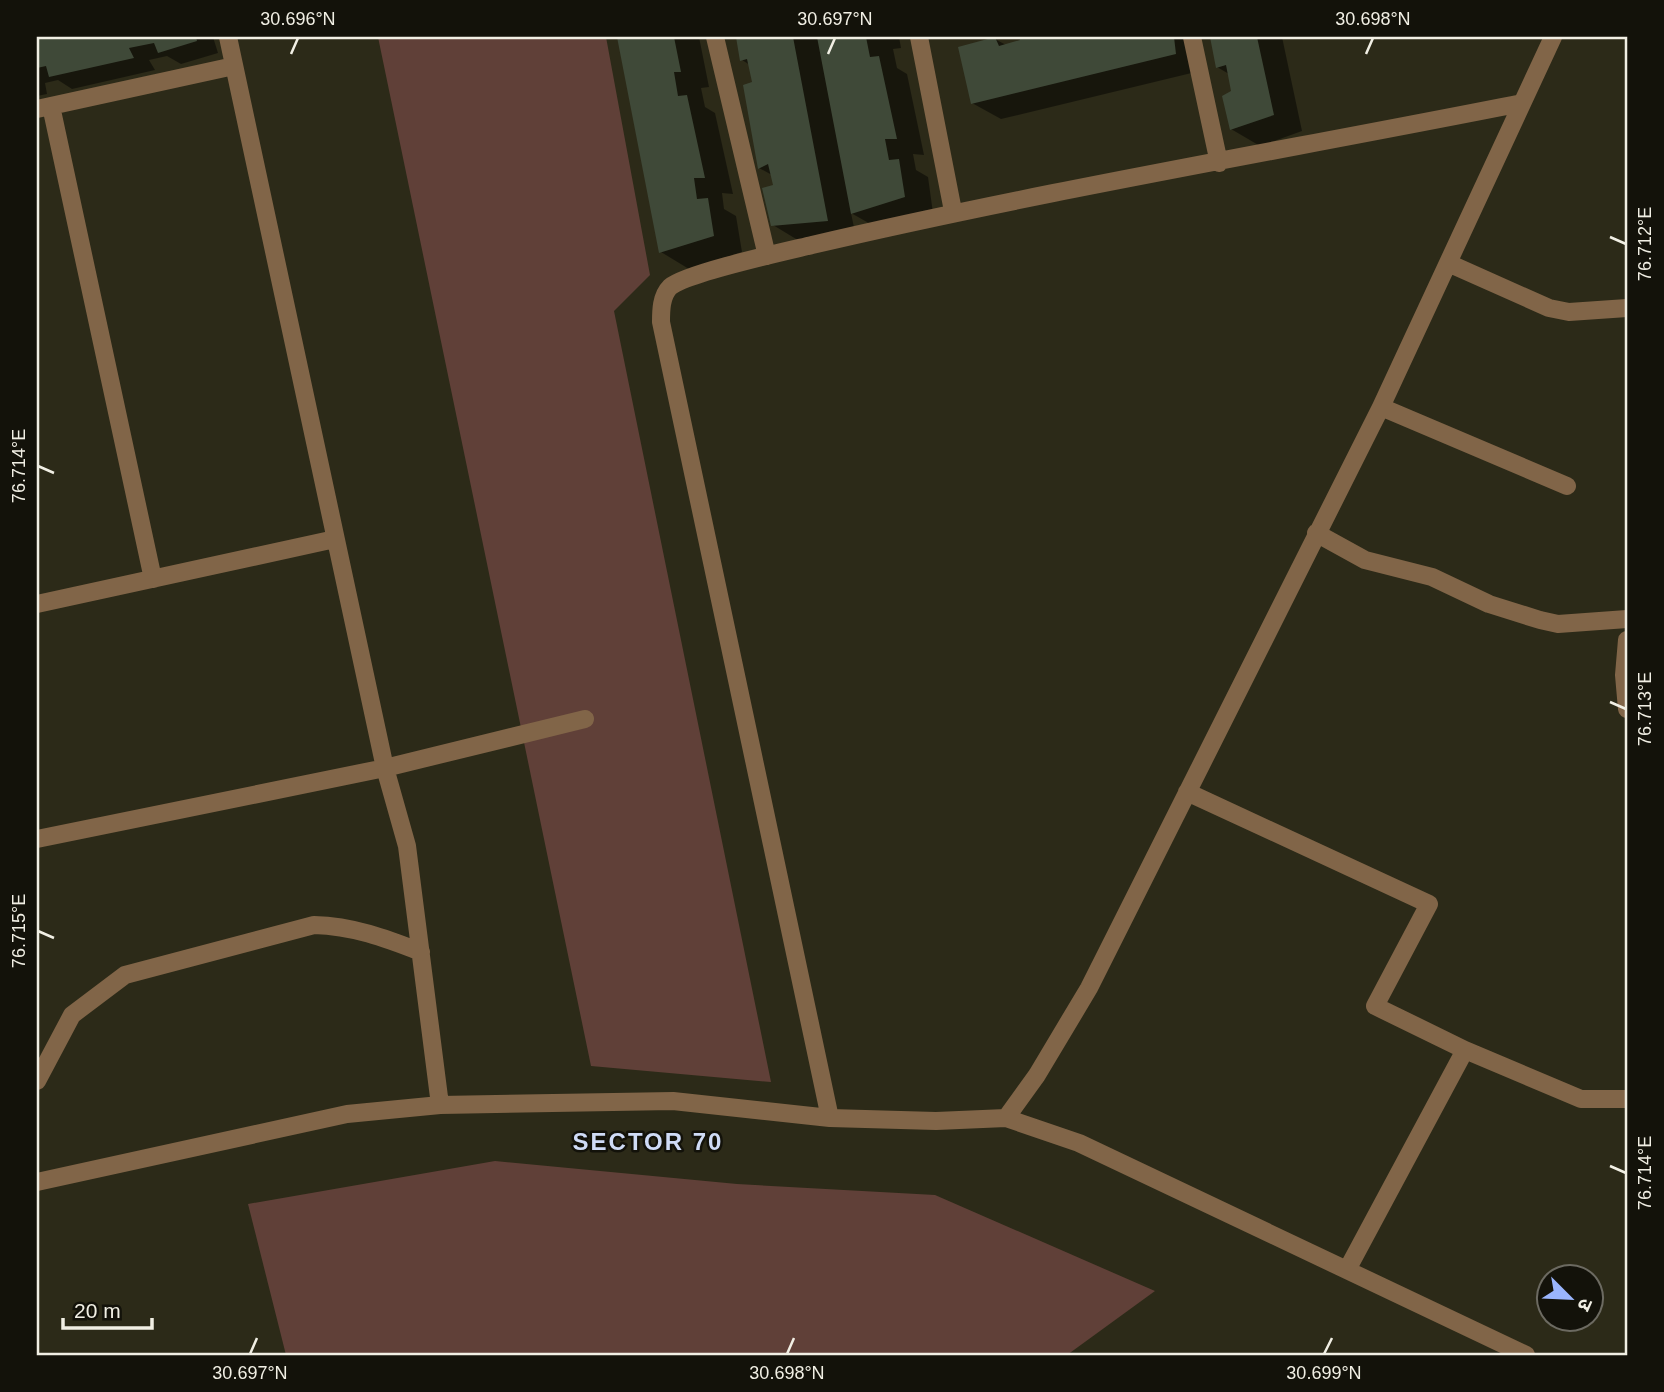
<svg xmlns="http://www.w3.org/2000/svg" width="1664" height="1392" font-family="Arial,'Noto Sans Devanagari',sans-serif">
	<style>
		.green { fill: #604038 }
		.shadow { fill: #0007 }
		.building { fill: #3f4938 }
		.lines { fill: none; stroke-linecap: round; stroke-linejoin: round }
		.minor { stroke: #816548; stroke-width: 18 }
		.ticks { fill: none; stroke: #f1efe4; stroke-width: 2.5 }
		.labels { text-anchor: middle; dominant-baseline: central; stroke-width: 5; stroke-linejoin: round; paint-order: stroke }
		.district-label { font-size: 24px; font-weight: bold; letter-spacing: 2px; fill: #cfdbf6; stroke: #13120a }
		.neatline { fill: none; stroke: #f1efe4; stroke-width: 2.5 }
		.ticks-label { font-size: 18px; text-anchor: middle; fill: #f1efe4 }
	</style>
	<rect width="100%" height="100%" fill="#2c2a18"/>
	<!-- green -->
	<path class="green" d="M 378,37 L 606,37 L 650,275 L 614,311 L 771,1082 L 591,1066 Z
		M 495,1161 L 737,1184 L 935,1195 L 1155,1291 L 1067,1355 L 286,1355 L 248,1204 Z"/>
	<!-- shadow -->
	<path class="shadow" d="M 37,37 L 213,37 L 218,53 L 181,64 L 167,56 L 149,60 L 155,70 L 72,89 L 58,80 L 45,83 L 47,94 L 37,96 Z
		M 619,37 L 699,37 L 709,87 L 701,88 L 705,107 L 715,113 L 733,194 L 722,193 L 724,209 L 736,216 L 742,252 L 689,269 L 661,252 Z
		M 737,37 L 899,37 L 901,48 L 893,49 L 897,68 L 907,74 L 924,155 L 913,154 L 916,170 L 928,177 L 933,213 L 881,230 L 851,213 L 856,237 L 801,242 L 773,225 L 775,186 L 772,175 L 759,168 L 754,83 L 750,65 L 742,60 Z
		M 1021,37 L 1199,37 L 1204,70 L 1001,119 L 972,103 L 995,39 L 1006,45 L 1022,41 Z
		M 1212,37 L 1282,37 L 1302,131 L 1260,146 L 1231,129 L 1233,91 L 1229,74 L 1217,67 Z"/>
	<!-- building -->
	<path class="building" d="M 37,37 L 196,37 L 197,41 L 158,53 L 154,43 L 129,48 L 134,58 L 49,77 L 46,66 L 37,68 Z
		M 617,37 L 674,37 L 681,72 L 674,72 L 678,96 L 687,95 L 705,178 L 694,178 L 697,199 L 708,198 L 714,236 L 659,253 Z
		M 736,37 L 793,37 L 828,221 L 771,226 L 762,188 L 773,185 L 768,164 L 758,169 L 743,85 L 752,82 L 747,59 L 740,61 Z
		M 817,37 L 866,37 L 870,57 L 879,56 L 897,139 L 885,139 L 889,160 L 899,159 L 905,197 L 851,214 Z
		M 995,37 L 999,46 L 1020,40 L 1019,37 L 1174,37 L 1176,54 L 971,104 L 958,47 Z
		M 1210,37 L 1257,37 L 1274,115 L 1230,130 L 1222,96 L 1231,91 L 1226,65 L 1216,68 Z"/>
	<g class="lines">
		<!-- minor -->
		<path class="minor" d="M 228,37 L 385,768 L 407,846 L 440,1105
			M 715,37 L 767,256
			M 919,37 L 953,211
			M 1192,37 L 1219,163
			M 51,106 L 153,579
			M 37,109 L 234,66
			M 1448,263 L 1549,308 L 1569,312 L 1627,308
			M 1381,407 L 1567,486
			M 1316,533 L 1365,560 L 1432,577 L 1489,604 L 1540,620 L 1558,624 L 1627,619
			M 37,604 L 335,539
			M 1627,640 L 1624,675 L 1627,709
			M 1187,792 L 1429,904 L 1375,1006 L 1465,1050 L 1347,1270
			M 37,839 L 385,768 L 585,719
			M 1465,1050 L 1581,1099 L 1627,1099
			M 37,1081 L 72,1015 L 125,975 L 314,925 C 353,926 385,938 421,952
			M 830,1118 L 661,322 C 661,311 661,296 670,287 C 686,273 787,251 812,245 C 1047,190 1285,150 1522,103
			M 1006,1118 L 1079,1143 L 1526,1355
			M 37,1182 L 347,1114 L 440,1105 L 673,1101 L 830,1118 L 936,1121 L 1006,1118 L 1037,1075 L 1089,988 L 1381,407 L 1553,37"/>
	</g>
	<!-- ticks -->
	<path class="ticks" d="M 291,54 L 298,38M 828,54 L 835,38M 1366,54 L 1373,38M 1610,237 L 1626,244M 38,466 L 54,473M 1610,702 L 1626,709M 38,931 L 54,938M 1610,1166 L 1626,1173M 250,1354 L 257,1338M 787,1354 L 794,1338M 1324,1354 L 1332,1338"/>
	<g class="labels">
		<!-- district labels -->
		<g class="district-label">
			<text x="648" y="1141">SECTOR 70</text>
		</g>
	</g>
	<!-- border -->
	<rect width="1664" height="1392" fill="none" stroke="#13120a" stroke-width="77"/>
	<!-- north arrow -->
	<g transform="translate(1570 1298) rotate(114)"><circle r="33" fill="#13120a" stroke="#6c6a61" stroke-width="2"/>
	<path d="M0-5L12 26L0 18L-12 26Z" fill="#9ab5fd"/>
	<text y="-10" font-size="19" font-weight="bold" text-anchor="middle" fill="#f1efe4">उ</text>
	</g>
	<!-- scale -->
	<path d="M63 1318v10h89v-10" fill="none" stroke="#f1efe4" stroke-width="3.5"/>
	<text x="74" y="1318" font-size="21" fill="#f1efe4" stroke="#13120a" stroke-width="5" paint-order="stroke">20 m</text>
	<rect x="38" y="38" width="1588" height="1316" class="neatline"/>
	<g class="ticks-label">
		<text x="298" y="25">30.696°N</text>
		<text x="835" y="25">30.697°N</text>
		<text x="1373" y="25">30.698°N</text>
		<text transform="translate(1645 244) rotate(-90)" y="6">76.712°E</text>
		<text transform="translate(19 466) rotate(-90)" y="6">76.714°E</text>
		<text transform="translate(1645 709) rotate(-90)" y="6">76.713°E</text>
		<text transform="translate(19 931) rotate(-90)" y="6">76.715°E</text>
		<text transform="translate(1645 1173) rotate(-90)" y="6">76.714°E</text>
		<text x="250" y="1379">30.697°N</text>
		<text x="787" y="1379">30.698°N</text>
		<text x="1324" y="1379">30.699°N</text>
	</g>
</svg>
